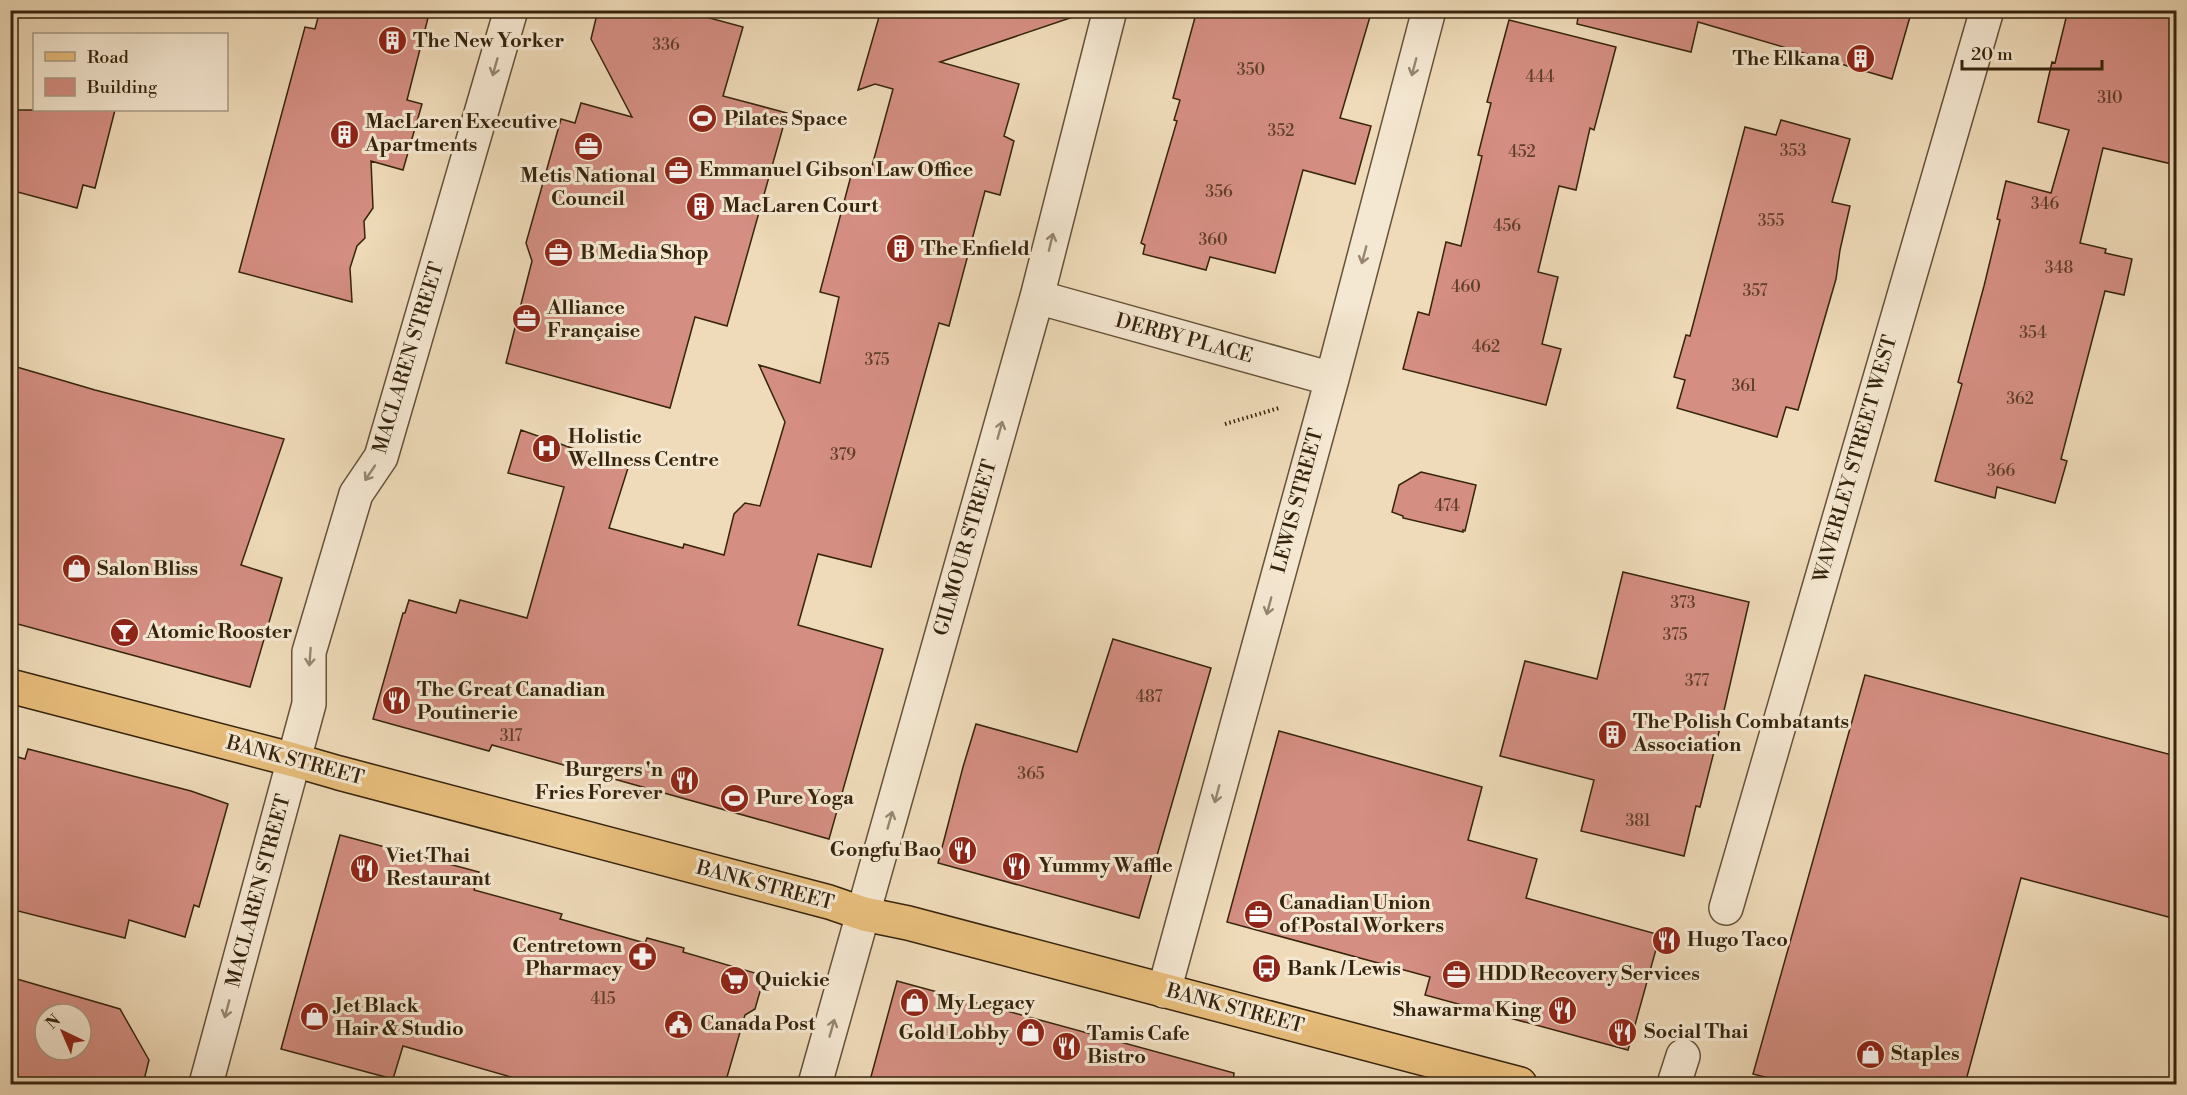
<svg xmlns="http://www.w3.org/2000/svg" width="2187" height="1095" font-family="'Libre Bodoni',serif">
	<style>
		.building { fill: #d48e82; stroke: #36240d; stroke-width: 1.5; fill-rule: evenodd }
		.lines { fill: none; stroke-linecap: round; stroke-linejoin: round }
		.street-casing { stroke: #645238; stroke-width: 36 }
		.primary-casing { stroke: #36240d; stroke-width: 36 }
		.path { stroke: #36240d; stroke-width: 4; stroke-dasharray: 1.5 3; stroke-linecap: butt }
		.street { stroke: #f5e8d2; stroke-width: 33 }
		.primary { stroke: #e8be7c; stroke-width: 33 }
		.oneway { stroke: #968670 }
		.labels { text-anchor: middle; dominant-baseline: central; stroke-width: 6; stroke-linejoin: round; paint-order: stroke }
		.number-label { font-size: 16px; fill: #5e3e2a }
		.poi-label { font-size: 20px; font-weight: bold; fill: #36240d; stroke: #f5e8d2; text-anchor: start }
		.street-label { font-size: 20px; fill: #36240d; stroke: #f5e8d2 }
	</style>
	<rect width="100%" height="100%" fill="#efdbb9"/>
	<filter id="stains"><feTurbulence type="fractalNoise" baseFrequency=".00333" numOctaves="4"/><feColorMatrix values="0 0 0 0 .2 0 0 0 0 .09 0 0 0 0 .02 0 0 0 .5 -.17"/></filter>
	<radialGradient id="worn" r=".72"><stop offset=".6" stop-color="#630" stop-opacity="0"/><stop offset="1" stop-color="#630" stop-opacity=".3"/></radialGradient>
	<!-- building -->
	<path class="building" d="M 320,10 L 430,10 L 407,100 L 422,104 L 403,170 L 371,161 L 373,208 L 364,221 L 365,238 L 357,246 L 350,268 L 352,302 L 239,272 L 305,27 L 315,29 Z
		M 598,10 L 680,10 L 743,27 L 723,96 L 787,113 L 727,326 L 695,317 L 670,408 L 506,363 L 532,261 L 526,243 L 561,119 L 575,123 L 581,103 L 632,117 L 591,39 Z
		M 881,10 L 1072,10 L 1073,17 L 940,62 L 1019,84 L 1004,136 L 1014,141 L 1000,195 L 985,191 L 949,326 L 939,323 L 871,567 L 818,554 L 798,625 L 883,649 L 829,839 L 492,745 L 489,751 L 373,719 L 403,613 L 405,613 L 409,600 L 456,613 L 460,600 L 527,618 L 564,487 L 508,473 L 521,430 L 628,468 L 609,528 L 683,548 L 684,544 L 724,555 L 734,514 L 745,503 L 760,506 L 785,422 L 759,365 L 820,383 L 839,297 L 820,292 L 852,172 L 869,177 L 893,89 L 875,84 L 858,90 Z
		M 1197,10 L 1372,10 L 1340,118 L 1371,126 L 1355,184 L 1303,170 L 1275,273 L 1210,257 L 1206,270 L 1143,254 L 1145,245 L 1141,243 L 1177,121 L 1174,120 L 1180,100 L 1173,98 Z
		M 1579,10 L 1912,10 L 1892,79 L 1698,22 L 1691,52 L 1577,24 Z
		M 2068,10 L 2176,10 L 2176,165 L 2103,148 L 2080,243 L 2106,249 L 2105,253 L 2132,259 L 2124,295 L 2105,291 L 2061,459 L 2067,461 L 2055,503 L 1997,487 L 1995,498 L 1935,481 L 1962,384 L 1958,382 L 1984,286 L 2000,220 L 1997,219 L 2006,181 L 2051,193 L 2069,130 L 2038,122 L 2052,62 L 2055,63 Z
		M 1509,20 L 1616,47 L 1594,130 L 1590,128 L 1576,190 L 1559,186 L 1538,272 L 1558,277 L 1542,344 L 1561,349 L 1546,405 L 1403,369 L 1418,312 L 1429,315 L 1446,242 L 1461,246 L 1482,156 L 1478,155 L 1491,103 L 1487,102 Z
		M 10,110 L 115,110 L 95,188 L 83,185 L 77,208 L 10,190 Z
		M 1781,120 L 1850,139 L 1832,202 L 1850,206 L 1840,250 L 1836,279 L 1798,410 L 1786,407 L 1777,437 L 1677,408 L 1685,380 L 1674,377 L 1686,335 L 1690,336 L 1745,127 L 1776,135 Z
		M 10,365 L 95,390 L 284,439 L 241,565 L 282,578 L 250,687 L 10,622 Z
		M 1421,472 L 1476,485 L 1465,531 L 1463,530 L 1463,532 L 1403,518 L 1403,516 L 1392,512 L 1399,485 Z
		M 1623,572 L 1749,602 L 1720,728 L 1700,807 L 1696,806 L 1684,856 L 1581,831 L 1594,780 L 1500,756 L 1525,661 L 1597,679 Z
		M 1113,639 L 1211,668 L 1139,918 L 938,863 L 963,767 L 976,724 L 1077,752 Z
		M 1865,675 L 2176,756 L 2176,919 L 2021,878 L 1965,1084 L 1791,1084 L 1753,1074 Z
		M 1279,731 L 1482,787 L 1468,840 L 1537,859 L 1526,898 L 1660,935 L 1628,1050 L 1425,995 L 1430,977 L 1227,922 Z
		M 28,749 L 191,791 L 228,804 L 199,907 L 194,905 L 185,937 L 129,920 L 125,938 L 10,909 L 10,755 L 25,759 Z
		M 340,835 L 479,872 L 474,890 L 562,914 L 560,919 L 645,943 L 647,938 L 684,948 L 683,952 L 755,973 L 761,988 L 755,1009 L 745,1015 L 725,1084 L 535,1084 L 403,1046 L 393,1079 L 281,1049 Z
		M 10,977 L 120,1009 L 149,1060 L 143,1084 L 10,1084 ZM 45,1014 L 81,1014 L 81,1050 L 45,1050 Z
		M 897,981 L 1234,1073 L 1233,1084 L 869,1084 Z"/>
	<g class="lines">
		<defs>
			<path id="street" d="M 1037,297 L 1332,379
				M 1726,908 L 1987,10
				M 1164,991 L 1332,379 L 1429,10
				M 206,1084 L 309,704 L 309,652 L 356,494 L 381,457 L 511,10
				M 815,1084 L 1037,297 L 1110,10
				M 1674,1084 L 1683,1056"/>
			<path id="primary" d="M 10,686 L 294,760 L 339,773 L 829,902 L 864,914 L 908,923 L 1520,1084"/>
		</defs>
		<!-- street casing -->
		<use href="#street" class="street-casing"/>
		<!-- primary casing -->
		<use href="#primary" class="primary-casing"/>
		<!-- path -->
		<path class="path" d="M 1225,424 L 1279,408"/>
		<!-- street -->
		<use href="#street" class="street"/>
		<!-- primary -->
		<use href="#primary" class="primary"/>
	</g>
	<!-- one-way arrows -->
	<defs><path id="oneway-shaft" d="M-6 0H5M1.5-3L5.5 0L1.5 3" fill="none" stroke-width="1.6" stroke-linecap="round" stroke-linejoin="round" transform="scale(1.5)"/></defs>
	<g class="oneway">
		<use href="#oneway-shaft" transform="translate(495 67) rotate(106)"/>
		<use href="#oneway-shaft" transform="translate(1414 67) rotate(105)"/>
		<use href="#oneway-shaft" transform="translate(1051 242) rotate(-76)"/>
		<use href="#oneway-shaft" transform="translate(1364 255) rotate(105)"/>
		<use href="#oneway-shaft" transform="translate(1000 430) rotate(-74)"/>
		<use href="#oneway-shaft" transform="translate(370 473) rotate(124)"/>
		<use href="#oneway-shaft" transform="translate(1269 606) rotate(105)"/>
		<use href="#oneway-shaft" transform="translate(310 657) rotate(94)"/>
		<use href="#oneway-shaft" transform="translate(1217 794) rotate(105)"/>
		<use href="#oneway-shaft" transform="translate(890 820) rotate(-74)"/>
		<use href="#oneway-shaft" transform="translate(227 1009) rotate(105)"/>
		<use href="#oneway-shaft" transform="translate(832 1028) rotate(-74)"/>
	</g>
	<!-- icons -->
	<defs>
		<symbol id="building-disc" viewBox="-11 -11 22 22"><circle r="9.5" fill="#8f2418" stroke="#f5e8d2"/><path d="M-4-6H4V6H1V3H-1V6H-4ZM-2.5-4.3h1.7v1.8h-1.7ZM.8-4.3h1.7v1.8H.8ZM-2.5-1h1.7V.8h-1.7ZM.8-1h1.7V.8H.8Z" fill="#fff"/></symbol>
		<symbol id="stadium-disc" viewBox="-11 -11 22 22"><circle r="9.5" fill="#8f2418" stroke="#f5e8d2"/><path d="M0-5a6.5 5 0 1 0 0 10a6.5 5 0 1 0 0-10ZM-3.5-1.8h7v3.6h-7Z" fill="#fff"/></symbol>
		<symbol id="office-disc" viewBox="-11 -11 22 22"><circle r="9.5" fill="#8f2418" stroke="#f5e8d2"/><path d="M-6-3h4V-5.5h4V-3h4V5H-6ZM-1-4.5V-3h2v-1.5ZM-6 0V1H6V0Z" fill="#fff"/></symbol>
		<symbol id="hospital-disc" viewBox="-11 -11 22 22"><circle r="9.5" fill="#8f2418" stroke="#f5e8d2"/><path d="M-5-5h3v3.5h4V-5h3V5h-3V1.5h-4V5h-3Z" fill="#fff"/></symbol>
		<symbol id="shop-disc" viewBox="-11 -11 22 22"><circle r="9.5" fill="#8f2418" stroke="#f5e8d2"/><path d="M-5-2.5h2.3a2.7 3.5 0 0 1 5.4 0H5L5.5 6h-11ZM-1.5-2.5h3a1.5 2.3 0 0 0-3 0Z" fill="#fff"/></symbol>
		<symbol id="bar-disc" viewBox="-11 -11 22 22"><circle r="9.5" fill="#8f2418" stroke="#f5e8d2"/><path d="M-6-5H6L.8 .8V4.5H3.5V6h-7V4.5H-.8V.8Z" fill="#fff"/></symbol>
		<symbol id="restaurant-disc" viewBox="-11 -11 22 22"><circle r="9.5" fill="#8f2418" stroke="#f5e8d2"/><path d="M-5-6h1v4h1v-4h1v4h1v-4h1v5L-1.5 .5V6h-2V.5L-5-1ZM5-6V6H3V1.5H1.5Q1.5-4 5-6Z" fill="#fff"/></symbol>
		<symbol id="pharmacy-disc" viewBox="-11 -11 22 22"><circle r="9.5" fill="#8f2418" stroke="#f5e8d2"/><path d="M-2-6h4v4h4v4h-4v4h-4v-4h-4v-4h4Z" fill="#fff"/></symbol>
		<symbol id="bus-disc" viewBox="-11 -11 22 22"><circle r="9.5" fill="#8f2418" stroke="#f5e8d2"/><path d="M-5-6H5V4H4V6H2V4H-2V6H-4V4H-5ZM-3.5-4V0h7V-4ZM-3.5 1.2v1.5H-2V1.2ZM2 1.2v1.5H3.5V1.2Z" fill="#fff"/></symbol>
		<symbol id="supermarket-disc" viewBox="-11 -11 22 22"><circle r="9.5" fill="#8f2418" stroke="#f5e8d2"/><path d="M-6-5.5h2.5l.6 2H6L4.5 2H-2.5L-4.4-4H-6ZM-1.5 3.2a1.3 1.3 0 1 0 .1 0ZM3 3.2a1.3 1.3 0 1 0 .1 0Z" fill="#fff"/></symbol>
		<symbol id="civic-disc" viewBox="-11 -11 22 22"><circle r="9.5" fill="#8f2418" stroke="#f5e8d2"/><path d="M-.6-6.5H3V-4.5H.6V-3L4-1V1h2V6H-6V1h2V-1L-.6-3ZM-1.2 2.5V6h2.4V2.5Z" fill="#fff"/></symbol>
	</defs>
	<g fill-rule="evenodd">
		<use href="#building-disc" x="376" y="24" width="33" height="33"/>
		<use href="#building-disc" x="1844" y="42" width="33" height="33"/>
		<use href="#stadium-disc" x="686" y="102" width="33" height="33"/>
		<use href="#building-disc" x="328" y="118" width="33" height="33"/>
		<use href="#office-disc" x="572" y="130" width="33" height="33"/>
		<use href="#office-disc" x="662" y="154" width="33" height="33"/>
		<use href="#building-disc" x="684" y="190" width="33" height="33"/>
		<use href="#building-disc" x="884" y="232" width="33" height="33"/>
		<use href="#office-disc" x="542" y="236" width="33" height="33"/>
		<use href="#office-disc" x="510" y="302" width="33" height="33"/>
		<use href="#hospital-disc" x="530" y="432" width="33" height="33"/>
		<use href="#shop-disc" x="60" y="552" width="33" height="33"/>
		<use href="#bar-disc" x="108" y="616" width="33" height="33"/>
		<use href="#restaurant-disc" x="380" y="684" width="33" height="33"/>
		<use href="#building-disc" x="1596" y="718" width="33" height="33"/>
		<use href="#restaurant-disc" x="668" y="764" width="33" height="33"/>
		<use href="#stadium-disc" x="718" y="782" width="33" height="33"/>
		<use href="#restaurant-disc" x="946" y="834" width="33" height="33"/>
		<use href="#restaurant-disc" x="1000" y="850" width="33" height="33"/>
		<use href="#restaurant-disc" x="348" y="852" width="33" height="33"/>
		<use href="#office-disc" x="1242" y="898" width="33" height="33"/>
		<use href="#restaurant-disc" x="1650" y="924" width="33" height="33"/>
		<use href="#pharmacy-disc" x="626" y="940" width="33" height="33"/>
		<use href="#bus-disc" x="1250" y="952" width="33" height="33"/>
		<use href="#office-disc" x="1440" y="958" width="33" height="33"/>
		<use href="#supermarket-disc" x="718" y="964" width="33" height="33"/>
		<use href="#shop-disc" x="898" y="986" width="33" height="33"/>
		<use href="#restaurant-disc" x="1546" y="994" width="33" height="33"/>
		<use href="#shop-disc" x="298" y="1000" width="33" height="33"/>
		<use href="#civic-disc" x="662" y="1008" width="33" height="33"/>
		<use href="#restaurant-disc" x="1606" y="1016" width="33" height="33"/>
		<use href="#shop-disc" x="1014" y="1016" width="33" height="33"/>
		<use href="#restaurant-disc" x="1050" y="1030" width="33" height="33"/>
		<use href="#shop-disc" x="1854" y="1038" width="33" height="33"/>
	</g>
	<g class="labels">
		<!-- number labels -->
		<g class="number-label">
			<text x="666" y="45">336</text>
			<text x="1251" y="70">350</text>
			<text x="1540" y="77">444</text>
			<text x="2110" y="98">310</text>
			<text x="1281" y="131">352</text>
			<text x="1793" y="151">353</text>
			<text x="1522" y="152">452</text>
			<text x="1219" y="192">356</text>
			<text x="2045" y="204">346</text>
			<text x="1771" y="221">355</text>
			<text x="1507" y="226">456</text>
			<text x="1213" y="240">360</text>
			<text x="2059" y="268">348</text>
			<text x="1466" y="287">460</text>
			<text x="1755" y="291">357</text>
			<text x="2033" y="333">354</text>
			<text x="1486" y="347">462</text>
			<text x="877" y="360">375</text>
			<text x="1744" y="386">361</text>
			<text x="2020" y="399">362</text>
			<text x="843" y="455">379</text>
			<text x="2001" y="471">366</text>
			<text x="1447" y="506">474</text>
			<text x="1683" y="603">373</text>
			<text x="1675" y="635">375</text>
			<text x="1697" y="681">377</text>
			<text x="1149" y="697">487</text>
			<text x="511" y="736">317</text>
			<text x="1031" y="774">365</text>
			<text x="1638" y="821">381</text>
			<text x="603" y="999">415</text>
		</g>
		<!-- poi labels -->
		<g class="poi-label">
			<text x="413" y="41">The New Yorker</text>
			<text x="1840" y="59" text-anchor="end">The Elkana</text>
			<text x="724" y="119">Pilates Space</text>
			<text x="365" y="122">MacLaren Executive<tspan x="365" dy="23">Apartments</tspan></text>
			<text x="699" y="170">Emmanuel Gibson Law Office</text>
			<text x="588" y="176" text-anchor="middle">Metis National<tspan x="588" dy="23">Council</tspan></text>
			<text x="722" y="206">MacLaren Court</text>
			<text x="921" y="249">The Enfield</text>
			<text x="580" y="253">B Media Shop</text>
			<text x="547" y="308">Alliance<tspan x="547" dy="23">Française</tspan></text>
			<text x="568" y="437">Holistic<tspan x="568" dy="23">Wellness Centre</tspan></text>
			<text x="97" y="569">Salon Bliss</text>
			<text x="146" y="632">Atomic Rooster</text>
			<text x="417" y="690">The Great Canadian<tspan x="417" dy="23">Poutinerie</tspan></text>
			<text x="1633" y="722">The Polish Combatants<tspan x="1633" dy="23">Association</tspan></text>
			<text x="663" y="770" text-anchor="end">Burgers 'n<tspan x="663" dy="23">Fries Forever</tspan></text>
			<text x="756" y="798">Pure Yoga</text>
			<text x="941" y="850" text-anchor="end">Gongfu Bao</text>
			<text x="386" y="856">Viet Thai<tspan x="386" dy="23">Restaurant</tspan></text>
			<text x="1038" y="866">Yummy Waffle</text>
			<text x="1279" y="903">Canadian Union<tspan x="1279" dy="23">of Postal Workers</tspan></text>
			<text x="1687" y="940">Hugo Taco</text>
			<text x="622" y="946" text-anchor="end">Centretown<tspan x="622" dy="23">Pharmacy</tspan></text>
			<text x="1287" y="969">Bank / Lewis</text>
			<text x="1478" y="974">HDD Recovery Services</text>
			<text x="755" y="980">Quickie</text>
			<text x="936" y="1003">My Legacy</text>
			<text x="335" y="1006">Jet Black<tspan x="335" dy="23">Hair &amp; Studio</tspan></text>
			<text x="1541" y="1010" text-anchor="end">Shawarma King</text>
			<text x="700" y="1024">Canada Post</text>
			<text x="1644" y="1032">Social Thai</text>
			<text x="1009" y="1033" text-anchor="end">Gold Lobby</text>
			<text x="1087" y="1034">Tamis Cafe<tspan x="1087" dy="23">Bistro</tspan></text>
			<text x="1891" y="1054">Staples</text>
		</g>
		<!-- street labels -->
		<g class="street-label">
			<text transform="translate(1184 339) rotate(15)">DERBY PLACE</text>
			<text transform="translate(409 358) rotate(-73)">MACLAREN STREET</text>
			<text transform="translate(1856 459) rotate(-74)">WAVERLEY STREET WEST</text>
			<text transform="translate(1298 501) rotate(-75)">LEWIS STREET</text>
			<text transform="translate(966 548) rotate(-74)">GILMOUR STREET</text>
			<text transform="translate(295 761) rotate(15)">BANK STREET</text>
			<text transform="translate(765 886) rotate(15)">BANK STREET</text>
			<text transform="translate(259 891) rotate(-75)">MACLAREN STREET</text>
			<text transform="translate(1235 1009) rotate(15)">BANK STREET</text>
		</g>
	</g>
	<!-- margin -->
	<rect width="2187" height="1095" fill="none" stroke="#efdbb9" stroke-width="36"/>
	<rect x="12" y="12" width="2163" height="1071" fill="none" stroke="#36240d" stroke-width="3"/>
	<rect x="18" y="18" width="2151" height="1059" fill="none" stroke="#36240d" stroke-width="1.5"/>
	<!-- legend -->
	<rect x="33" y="33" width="195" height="78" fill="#f5e8d2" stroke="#a99a83" stroke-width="1.5"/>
	<rect x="45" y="52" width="30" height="9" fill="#e8be7c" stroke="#a99a83" stroke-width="1.5"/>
	<text x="87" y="63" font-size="18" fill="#36240d">Road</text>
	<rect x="45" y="78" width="30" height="18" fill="#d48e82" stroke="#a99a83" stroke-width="1.5"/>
	<text x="87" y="93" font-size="18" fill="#36240d">Building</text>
	<!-- north arrow -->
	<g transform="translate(63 1032) rotate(316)"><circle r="28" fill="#f5e8d2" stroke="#a99a83" stroke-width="1.5"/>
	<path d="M0-4.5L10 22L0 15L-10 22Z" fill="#8f2418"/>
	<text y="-9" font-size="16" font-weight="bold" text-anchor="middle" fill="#36240d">N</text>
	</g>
	<!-- scale -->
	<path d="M1962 60v9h140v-9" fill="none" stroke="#36240d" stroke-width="3"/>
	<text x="1971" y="60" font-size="18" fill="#36240d" stroke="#f5e8d2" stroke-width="4.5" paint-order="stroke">20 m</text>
	<rect width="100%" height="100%" filter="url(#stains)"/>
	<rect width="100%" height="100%" fill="url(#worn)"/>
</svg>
